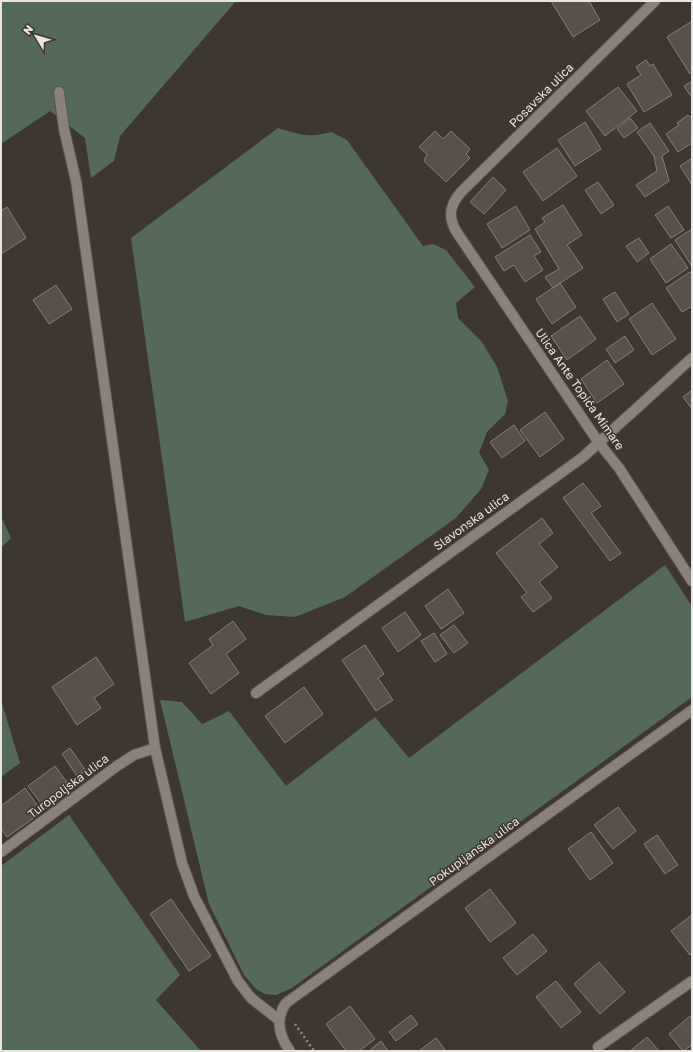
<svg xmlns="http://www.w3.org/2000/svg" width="693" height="1052" font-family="'Golos Text',sans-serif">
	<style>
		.green { fill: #546957 }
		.building { fill: #595049; stroke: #877d76 }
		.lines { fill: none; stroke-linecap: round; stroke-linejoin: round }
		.street-casing { stroke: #5c5550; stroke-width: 12 }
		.path { stroke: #958e89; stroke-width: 2.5; stroke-dasharray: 2 3; stroke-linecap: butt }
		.street { stroke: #8a8179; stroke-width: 10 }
		.labels { text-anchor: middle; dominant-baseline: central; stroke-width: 3; stroke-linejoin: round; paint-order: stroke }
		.street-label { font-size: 12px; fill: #e9e4e0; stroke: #3e3630 }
	</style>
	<rect width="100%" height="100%" fill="#3e3630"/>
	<!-- green -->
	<path class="green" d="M 1,1 L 236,1 L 120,136 L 114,161 L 91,178 L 85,138 L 50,111 L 1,144 Z
		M 278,128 C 301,135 308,138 331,132 L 347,140 L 423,246 L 433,244 L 446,250 L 475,287 L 456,303 L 458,318 L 482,342 L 497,367 L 508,401 L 505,414 L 487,432 L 479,453 L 489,470 L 481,489 L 456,518 L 345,597 L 295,617 L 266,615 L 239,606 L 185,622 L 131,238 Z
		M 1,516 L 11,538 L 1,548 Z
		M 665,565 L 692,606 L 692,697 L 292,988 L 276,995 L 265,994 L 256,989 L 244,975 L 209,904 L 160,700 L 182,702 L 202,724 L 229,711 L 286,786 L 375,717 L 409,758 Z
		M 1,700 L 20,763 L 1,777 Z
		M 69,815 L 180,975 L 156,1000 L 201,1051 L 1,1051 L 1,866 Z"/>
	<!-- building -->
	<path class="building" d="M 551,1 L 589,1 L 600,20 L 573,37 Z
		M 692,21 L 692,73 L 690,74 L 667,37 Z
		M 646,60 L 650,66 L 653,64 L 672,95 L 644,112 L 627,84 L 641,75 L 636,67 Z
		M 692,81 L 692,98 L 684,86 Z
		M 618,87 L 637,111 L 605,136 L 586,111 Z
		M 688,115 L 692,118 L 692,143 L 678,152 L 666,134 L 679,125 L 677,123 Z
		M 630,118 L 638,128 L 624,138 L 617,129 Z
		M 585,122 L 601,149 L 575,166 L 558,140 Z
		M 650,123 L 669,151 L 662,156 L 669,181 L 645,197 L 636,185 L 657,171 L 654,156 L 637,132 Z
		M 435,131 L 443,139 L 451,131 L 470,149 L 466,154 L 470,158 L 446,182 L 424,161 L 427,154 L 419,147 Z
		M 557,148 L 577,176 L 543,201 L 523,172 Z
		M 692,158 L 692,185 L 680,166 Z
		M 493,177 L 506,190 L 484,214 L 470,202 Z
		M 598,182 L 614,205 L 601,214 L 585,190 Z
		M 563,205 L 582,235 L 567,245 L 583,268 L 553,288 L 545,277 L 559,269 L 535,229 L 545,222 L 542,218 Z
		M 516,206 L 530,230 L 502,248 L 487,224 Z
		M 668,206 L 684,230 L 671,238 L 655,215 Z
		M 7,207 L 26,238 L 1,254 L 1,211 Z
		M 692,229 L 692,264 L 691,265 L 675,240 Z
		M 530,235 L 541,252 L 534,256 L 543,270 L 525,282 L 514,265 L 504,271 L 495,257 Z
		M 639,238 L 649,253 L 637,262 L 626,246 Z
		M 671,244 L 688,268 L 666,283 L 650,259 Z
		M 690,272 L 692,274 L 692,306 L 682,312 L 666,288 Z
		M 560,283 L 576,307 L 552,324 L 536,299 Z
		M 56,285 L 72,309 L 49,324 L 33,300 Z
		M 615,292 L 629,314 L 617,322 L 603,299 Z
		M 652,303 L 676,339 L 652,355 L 629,319 Z
		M 580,316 L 596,339 L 567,360 L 551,336 Z
		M 625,336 L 634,350 L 615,363 L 606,349 Z
		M 607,360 L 624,384 L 597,403 L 581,379 Z
		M 692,390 L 692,409 L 683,397 Z
		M 545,412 L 564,439 L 540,457 L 520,430 Z
		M 514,425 L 525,441 L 502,458 L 490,442 Z
		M 583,483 L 601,506 L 591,513 L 621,553 L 610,561 L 563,498 Z
		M 542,518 L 553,533 L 539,544 L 558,567 L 539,582 L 552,598 L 533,612 L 521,597 L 527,593 L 496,553 Z
		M 448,589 L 464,613 L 441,629 L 425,606 Z
		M 405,612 L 421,635 L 398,652 L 382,628 Z
		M 233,621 L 246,639 L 226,654 L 239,673 L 211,694 L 189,663 L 213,645 L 209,639 Z
		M 454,625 L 468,643 L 454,653 L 440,635 Z
		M 434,633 L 447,654 L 435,662 L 421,641 Z
		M 365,645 L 384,674 L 378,678 L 393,700 L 376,711 L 342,660 Z
		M 96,657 L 114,684 L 94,698 L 101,708 L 77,725 L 52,687 Z
		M 304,687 L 323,714 L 285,743 L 265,716 Z
		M 70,748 L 86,771 L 77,776 L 62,754 Z
		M 55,766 L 72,789 L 45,809 L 28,786 Z
		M 25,788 L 42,812 L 7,837 L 1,829 L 1,806 Z
		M 618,807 L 636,831 L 613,849 L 594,825 Z
		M 591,832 L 613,863 L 590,880 L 568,849 Z
		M 657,835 L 678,865 L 665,874 L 644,844 Z
		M 490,889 L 516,923 L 490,942 L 465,908 Z
		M 171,899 L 211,956 L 189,971 L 150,914 Z
		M 692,915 L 692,954 L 690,955 L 671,931 Z
		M 533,934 L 547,951 L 517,975 L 503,958 Z
		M 599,962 L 625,992 L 600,1014 L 574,984 Z
		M 556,981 L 581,1012 L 561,1028 L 536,997 Z
		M 350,1006 L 375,1039 L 359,1051 L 346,1051 L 326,1024 Z
		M 411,1015 L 418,1024 L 396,1041 L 389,1032 Z
		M 690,1016 L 692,1019 L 692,1045 L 683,1051 L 669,1034 Z
		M 647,1037 L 659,1051 L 630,1051 Z
		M 436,1038 L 446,1051 L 419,1051 Z
		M 381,1041 L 388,1051 L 369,1051 Z"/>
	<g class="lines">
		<defs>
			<path id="street" d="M 655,1 L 462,191 C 449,205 447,218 458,234 L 599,443 L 619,468 L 692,581
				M 59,92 L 64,129 L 76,181 L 155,748 L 182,863 L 194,896 L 238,981 L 251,998 L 279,1020
				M 256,693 L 583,457 L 692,358
				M 1,852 L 117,766 L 134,755 L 155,748
				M 598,1047 L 692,981
				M 290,1051 C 279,1036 275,1019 286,1003 L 692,710"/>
		</defs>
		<!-- street casing -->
		<use href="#street" class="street-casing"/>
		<!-- path -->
		<path class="path" d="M 295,1024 L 314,1051"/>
		<!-- street -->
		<use href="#street" class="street"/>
	</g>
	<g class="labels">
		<!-- street labels -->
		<g class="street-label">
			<text transform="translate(541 95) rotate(-45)">Posavska ulica</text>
			<text transform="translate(580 389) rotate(55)">Ulica Ante Topića Mimare</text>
			<text transform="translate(471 521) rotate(-36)">Slavonska ulica</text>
			<text transform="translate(68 786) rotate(-37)">Turopoljska ulica</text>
			<text transform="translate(474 851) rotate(-36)">Pokupljanska ulica</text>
		</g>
	</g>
	<!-- border -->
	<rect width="693" height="1052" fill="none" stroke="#e9e4e0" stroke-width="4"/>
	<!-- north arrow -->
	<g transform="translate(36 36) rotate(308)" stroke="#3e3630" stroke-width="3" paint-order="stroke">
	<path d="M0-3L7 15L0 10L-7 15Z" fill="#e9e4e0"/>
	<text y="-6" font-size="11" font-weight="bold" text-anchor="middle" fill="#e9e4e0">N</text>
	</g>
</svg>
